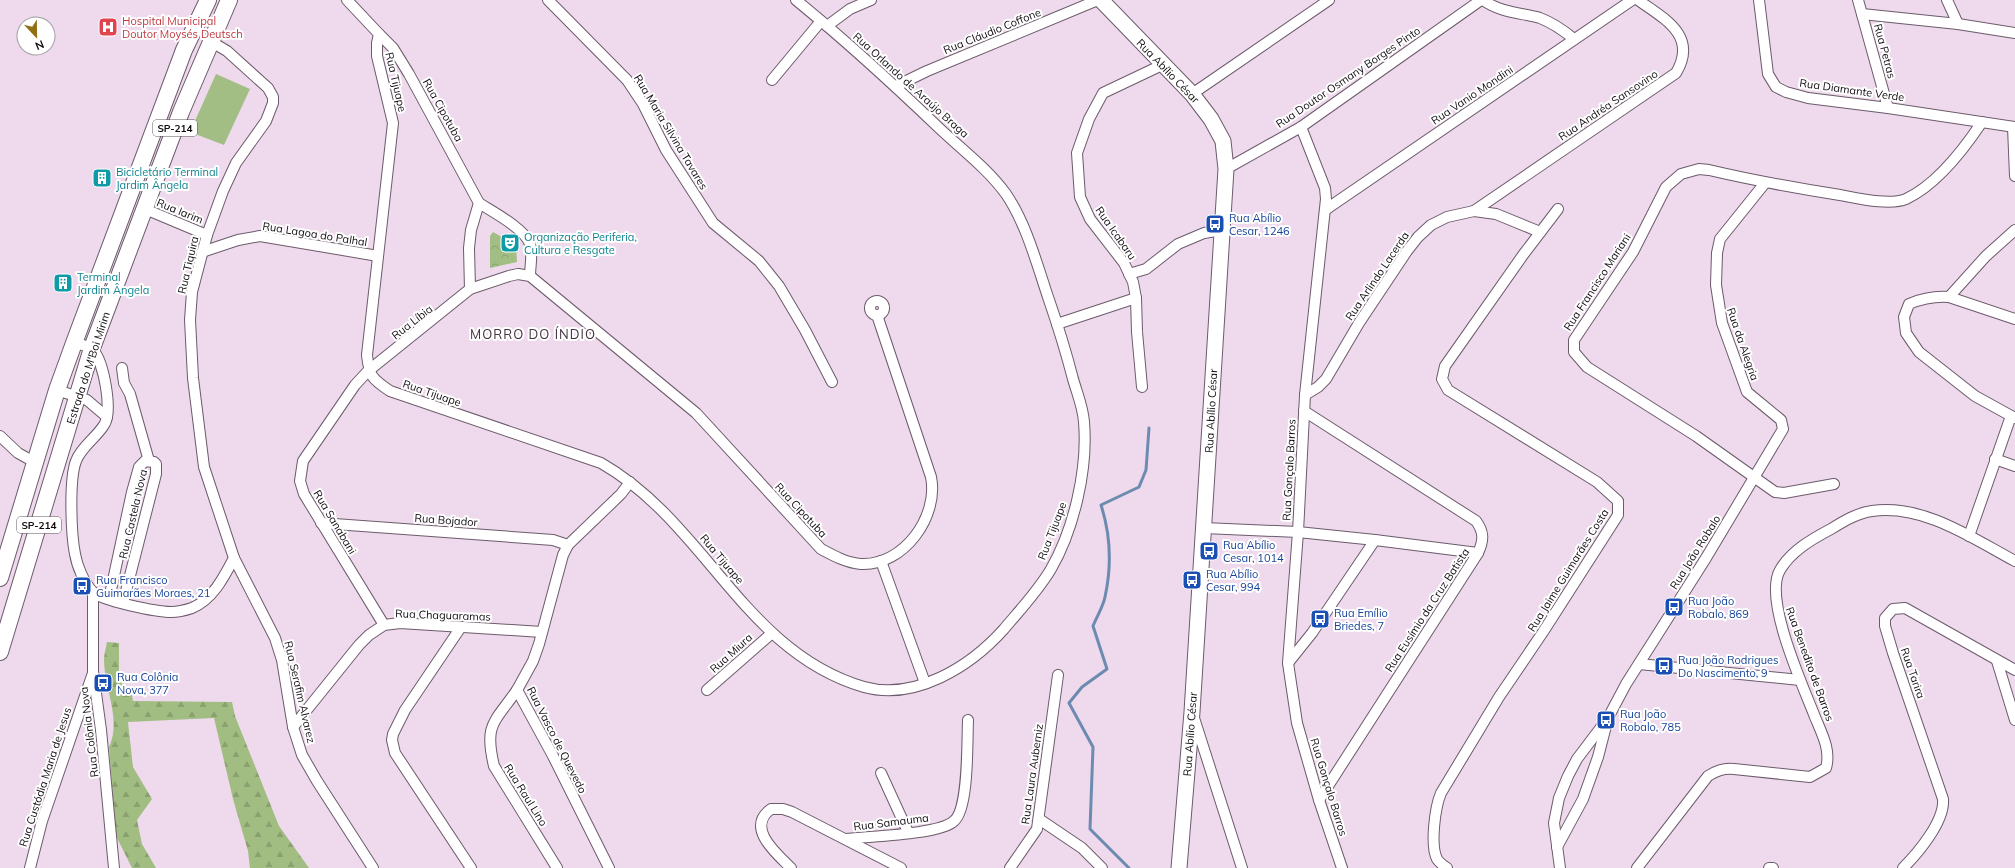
<svg xmlns="http://www.w3.org/2000/svg" width="2015" height="868" viewBox="0 0 2015 868" font-family="Mulish,sans-serif">
<defs>
<pattern id="forest-firs" width="22" height="20" patternUnits="userSpaceOnUse"><rect width="22" height="20" fill="#a1bd82"/><path d="M5 1l3.5 6h-7zM16 11l3.5 6h-7z" fill="#8aa16f"/></pattern>
<pattern id="park-crowns" width="20" height="18" patternUnits="userSpaceOnUse"><rect width="20" height="18" fill="#a3be84"/><path d="M2 6a3 3 0 1 1 6 0M12 15a3 3 0 1 1 6 0" fill="none" stroke="#8ba271"/></pattern>
</defs>
<rect width="100%" height="100%" fill="#eedaec"/>
<path fill="#a3be84" d="M216,74L250,89L224,145L190,132Z"/>
<path fill="url(#forest-firs)" d="M107,642L119,643V681L131,691L133,701L232,702L235,716L279,826L309,868H250L248,851L233,799L214,718L128,722L133,767L152,799L137,820L142,844L156,868H132L116,836L109,747C122,720 104,688 104,660C104,654 106,648 107,642Z"/>
<path fill="url(#park-crowns)" d="M493,232L516,245L517,262L490,268V236Z"/>
<g fill="none" stroke-linecap="round" stroke-linejoin="round">
<path stroke="#6d8bb0" stroke-width="3" d="M1129,868L1090,829L1093,747L1069,703L1082,687L1107,669L1093,626C1097,616 1103,607 1105,597C1112,565 1111,536 1101,505L1139,487L1146,470L1149,428"/>
<g stroke="#6c5b6b" stroke-width="12">
<g id="street">
<path d="M347,0L379,34L377,43V56L393,123L367,355C369,376 372,379 390,391L601,463C706,523 744,652 864,687C915,701 970,667 1004,629C1020,610 1038,591 1051,569C1074,529 1088,469 1084,422C1083,407 1077,393 1073,379C1066,352 1058,326 1049,300C1037,265 1027,225 1006,194C987,168 961,149 938,127C892,83 845,40 796,0"/>
<path d="M548,0L627,80L643,104L666,150L713,223L759,261L779,286L805,330L832,382"/>
<path d="M1483,0C1499,12 1521,13 1540,18C1553,23 1563,30 1574,39"/>
<path d="M1759,0L1768,74L1776,87L1786,92L1808,98L1888,108L2015,127"/>
<path d="M1858,0L1888,108"/>
<path d="M1947,0L1958,24"/>
<path d="M1862,14L1958,24L2015,33"/>
<path d="M827,26L850,9L871,0"/>
<path d="M379,34L393,48L409,74L479,203L471,230L469,248L470,289"/>
<path d="M210,41L227,51L268,88L273,97V103L266,121L236,163L223,191L207,235L192,292L190,320L193,378L204,467L234,558L275,638L282,660L293,727L302,755L317,781L373,868"/>
<path d="M772,80L821,21"/>
<path d="M896,86L927,71L1098,0"/>
<path d="M1192,94L1329,0"/>
<path d="M1301,127L1325,188L1326,199L1305,395L1298,532L1288,663L1297,723L1319,800L1342,868"/>
<path d="M2013,127L2015,176"/>
<path d="M1226,169L1301,127L1481,0"/>
<path d="M479,203C493,212 525,229 530,244C533,254 530,266 530,276"/>
<path d="M145,209L207,235"/>
<path d="M1325,210L1632,0"/>
<path d="M1474,211L1676,73C1698,36 1665,19 1638,0"/>
<path d="M2015,230L1986,256L1949,297C1934,296 1923,298 1909,304L1904,317L1906,333L1919,352L1975,396L2015,418"/>
<path d="M202,252L238,240L260,236L378,256"/>
<path d="M1129,274L1146,269L1178,244L1204,233L1222,230"/>
<path d="M1949,297L2015,319"/>
<path d="M1136,298L1137,332L1142,387"/>
<circle cx="877" cy="308" r="7"/>
<path d="M1057,324L1136,298L1133,282L1124,263L1090,219L1080,197L1077,153L1089,119L1103,93L1162,65"/>
<path d="M74,343C80,344 89,346 93,350C104,362 113,412 104,425C96,438 81,447 76,461C69,479 71,534 75,554C77,566 84,583 93,592C102,601 157,612 171,612C177,612 186,610 192,608C213,599 224,577 234,558"/>
<path d="M122,368L124,383L130,394L149,461"/>
<path d="M57,390L87,400L107,417"/>
<path d="M1305,395L1318,387L1326,379L1359,323L1407,251L1418,237L1431,225L1447,217L1474,211L1496,214L1540,232"/>
<path d="M1304,411L1476,521C1484,532 1484,540 1478,553L1319,800"/>
<path d="M0,436L18,453L36,463"/>
<path d="M1995,459L2015,466"/>
<path d="M1834,484L1784,493L1775,492L1696,436L1587,367L1574,352V340L1633,252L1666,187L1681,174L1699,169L1709,170C1752,180 1795,188 1840,195C1857,198 1889,206 1906,199C1936,185 1964,149 1982,122"/>
<path d="M321,523L553,540L568,545"/>
<path d="M1204,528L1298,532L1375,540L1478,553"/>
<path d="M1969,536L2011,416"/>
<path d="M881,561L925,683"/>
<path d="M93,593V671L101,730L114,868"/>
<path d="M109,599L132,492L139,467L145,461L154,462L156,464V474L123,603"/>
<path d="M384,625L304,494L300,481L303,461L355,385L368,371L470,289L509,276L518,274L530,276L696,413L821,549C834,556 847,563 861,564C904,566 939,516 931,477L877,315"/>
<path d="M461,627L405,710L393,734L392,740L395,753L471,868"/>
<path d="M1997,661L2015,720"/>
<path d="M1288,663L1312,633L1375,540"/>
<path d="M1639,664L1800,680"/>
<path d="M517,690C494,723 484,724 494,766L557,868"/>
<path d="M707,690L771,634"/>
<path d="M1194,718L1242,868"/>
<path d="M293,727L359,645L369,635L384,625L400,623L542,632"/>
<path d="M881,773L908,832"/>
<path d="M1039,819L1082,848L1102,868"/>
<path d="M846,839C869,836 939,835 954,821C969,809 967,741 968,720"/>
<path d="M1557,847L1583,799L1598,757L1607,722"/>
<path d="M30,868L42,821L93,673"/>
<path d="M609,868L553,756L517,690L533,661L539,644L563,555L568,545L621,494L630,482"/>
<path d="M791,868C777,854 745,828 771,809H783L792,812L901,868"/>
<path d="M1010,868L1037,829L1058,675"/>
<path d="M1447,868C1444,866 1439,862 1437,859C1430,845 1435,807 1441,793L1499,697L1543,632L1618,515V501L1597,482L1448,390L1442,379L1445,366L1523,255L1558,209"/>
<path d="M1560,868L1554,823L1559,798L1568,776L1577,759L1608,718L1626,684L1706,558L1783,429L1781,420L1747,392L1722,323L1716,285L1717,253L1720,239L1765,183"/>
<path d="M1637,868L1708,776C1716,771 1723,768 1734,769L1810,777L1826,768C1831,750 1822,734 1815,717C1803,686 1763,599 1780,570C1791,551 1812,539 1831,529C1844,521 1857,513 1872,511C1924,504 1972,538 2015,561"/>
<path d="M1769,868H1773"/>
<path d="M1903,868C1918,853 1945,821 1943,799L1893,653L1885,626V618L1893,609L1905,608L2015,670"/>
</g>
</g>
<g stroke="#6c5b6b" stroke-width="17">
<path id="secondary" d="M1101,0L1192,94L1211,119L1223,141L1226,169L1192,712L1179,868"/>
</g>
<g stroke="#6c5b6b" stroke-width="18">
<g id="primary">
<path d="M0,578L57,390L74,343L184,50L208,0"/>
<path d="M0,652L92,348L181,112L229,0"/>
</g>
</g>
<use href="#street" stroke="#fff" stroke-width="10"/>
<use href="#secondary" stroke="#fff" stroke-width="15"/>
<use href="#primary" stroke="#fff" stroke-width="16"/>
</g>
<defs>
<g id="hospital-square" transform="scale(1)"><rect x="-9" y="-9" width="18" height="18" rx="4" fill="#e0444e" stroke="#fff"/><path d="M-5-5h3v3.5h4V-5h3V5h-3V1.5h-4V5h-3Z" fill="#fff"/></g>
<g id="building-square" transform="scale(1)"><rect x="-9" y="-9" width="18" height="18" rx="4" fill="#0f9aa8" stroke="#fff"/><path d="M-4-6H4V6H1V3H-1V6H-4ZM-2.5-4.3h1.7v1.8h-1.7ZM.8-4.3h1.7v1.8H.8ZM-2.5-1h1.7V.8h-1.7ZM.8-1h1.7V.8H.8Z" fill="#fff"/></g>
<g id="bus-square" transform="scale(1)"><rect x="-9" y="-9" width="18" height="18" rx="4" fill="#1a4fb4" stroke="#fff"/><path d="M-5-6H5V4H4V6H2V4H-2V6H-4V4H-5ZM-3.5-4V0h7V-4ZM-3.5 1.2v1.5H-2V1.2ZM2 1.2v1.5H3.5V1.2Z" fill="#fff"/></g>
<g id="theatre-square" transform="scale(1)"><rect x="-9" y="-9" width="18" height="18" rx="4" fill="#0f9aa8" stroke="#fff"/><path d="M-5-5.5Q0-4 5-5.5V0Q5 5 0 6Q-5 5-5 0ZM-3.3-2.5H-1v1.5H-3.3ZM1-2.5H3.3v1.5H1ZM-2.8 1Q0 5.5 2.8 1Z" fill="#fff"/></g>
</defs>
<g fill-rule="evenodd">
<use href="#hospital-square" x="108" y="27"/>
<use href="#building-square" x="102" y="178"/>
<use href="#bus-square" x="1215" y="224"/>
<use href="#theatre-square" x="510" y="243"/>
<use href="#building-square" x="63" y="283"/>
<use href="#bus-square" x="1209" y="551"/>
<use href="#bus-square" x="1192" y="580"/>
<use href="#bus-square" x="82" y="586"/>
<use href="#bus-square" x="1674" y="607"/>
<use href="#bus-square" x="1320" y="619"/>
<use href="#bus-square" x="1664" y="666"/>
<use href="#bus-square" x="103" y="683"/>
<use href="#bus-square" x="1606" y="720"/>
</g>
<g text-anchor="middle" dominant-baseline="central" stroke-width="4" stroke-linejoin="round" paint-order="stroke">
<g fill="#fff" stroke="#595559" stroke-width="1">
<rect x="153" y="120" width="44" height="16" rx="3"/>
<rect x="17" y="517" width="44" height="16" rx="3"/>
</g>
<g font-size="10" font-weight="bold" fill="#120c12">
<text x="175" y="128">SP-214</text>
<text x="39" y="525">SP-214</text>
</g>
<g font-size="11" fill="#be3a42" stroke="#fff" text-anchor="start">
<text x="122" y="21">Hospital Municipal<tspan x="122" dy="13">Doutor Moysés Deutsch</tspan></text>
</g>
<g font-size="11" fill="#120c12" stroke="#fff">
<text transform="translate(992 31) rotate(-22)">Rua Cláudio Coffone</text>
<text transform="translate(1885 51) rotate(75)">Rua Petras</text>
<text transform="translate(1168 71) rotate(46)">Rua Abílio César</text>
<text transform="translate(1348 77) rotate(-34)">Rua Doutor Osmany Borges Pinto</text>
<text transform="translate(396 82) rotate(77)">Rua Tijuape</text>
<text transform="translate(911 85) rotate(42)">Rua Orlando de Araújo Braga</text>
<text transform="translate(1852 90) rotate(8)">Rua Diamante Verde</text>
<text transform="translate(1472 95) rotate(-34)">Rua Vanio Mondini</text>
<text transform="translate(1608 105) rotate(-34)">Rua Andréa Sansovino</text>
<text transform="translate(443 110) rotate(61)">Rua Cipotuba</text>
<text transform="translate(671 132) rotate(59)">Rua Maria Silvina Tavares</text>
<text transform="translate(180 211) rotate(22)">Rua Iarim</text>
<text transform="translate(1116 233) rotate(55)">Rua Icabaru</text>
<text transform="translate(315 234) rotate(9)">Rua Lagoa do Palhal</text>
<text transform="translate(188 265) rotate(-77)">Rua Tiquira</text>
<text transform="translate(1377 276) rotate(-56)">Rua Arlindo Lacerda</text>
<text transform="translate(1597 282) rotate(-57)">Rua Francisco Mariani</text>
<text transform="translate(412 322) rotate(-38)">Rua Líbia</text>
<text transform="translate(1743 344) rotate(71)">Rua da Alegria</text>
<text transform="translate(88 368) rotate(-72)">Estrada do M'Boi Mirim</text>
<text transform="translate(432 393) rotate(19)">Rua Tijuape</text>
<text transform="translate(1211 411) rotate(-87)">Rua Abílio César</text>
<text transform="translate(1289 470) rotate(-87)">Rua Gonçalo Barros</text>
<text transform="translate(801 510) rotate(47)">Rua Cipotuba</text>
<text transform="translate(133 514) rotate(-77)">Rua Castela Nova</text>
<text transform="translate(446 520) rotate(4)">Rua Bojador</text>
<text transform="translate(335 522) rotate(59)">Rua Sanabani</text>
<text transform="translate(1052 531) rotate(-69)">Rua Tijuape</text>
<text transform="translate(1695 552) rotate(-58)">Rua João Robalo</text>
<text transform="translate(722 559) rotate(50)">Rua Tijuape</text>
<text transform="translate(1568 570) rotate(-58)">Rua Jaime Guimarães Costa</text>
<text transform="translate(1427 610) rotate(-57)">Rua Eusímio da Cruz Batista</text>
<text transform="translate(443 615) rotate(2)">Rua Chaguaramas</text>
<text transform="translate(731 653) rotate(-42)">Rua Miura</text>
<text transform="translate(1810 664) rotate(70)">Rua Benedito de Barros</text>
<text transform="translate(1913 673) rotate(71)">Rua Tarira</text>
<text transform="translate(300 692) rotate(77)">Rua Serafim Alvarez</text>
<text transform="translate(89 732) rotate(-97)">Rua Colônia Nova</text>
<text transform="translate(1190 734) rotate(-86)">Rua Abílio César</text>
<text transform="translate(557 740) rotate(63)">Rua Vasco de Quevedo</text>
<text transform="translate(1032 774) rotate(-82)">Rua Laura Auberniz</text>
<text transform="translate(45 777) rotate(-72)">Rua Custódia Maria de Jesus</text>
<text transform="translate(1329 787) rotate(73)">Rua Gonçalo Barros</text>
<text transform="translate(526 795) rotate(58)">Rua Raul Lino</text>
<text transform="translate(891 822) rotate(-7)">Rua Samauma</text>
</g>
<g font-size="11" fill="#0d838f" stroke="#fff" text-anchor="start">
<text x="116" y="172">Bicicletário Terminal<tspan x="116" dy="13">Jardim Ângela</tspan></text>
<text x="524" y="237">Organização Periferia,<tspan x="524" dy="13">Cultura e Resgate</tspan></text>
<text x="77" y="277">Terminal<tspan x="77" dy="13">Jardim Ângela</tspan></text>
</g>
<g font-size="11" fill="#164399" stroke="#fff" text-anchor="start">
<text x="1229" y="218">Rua Abílio<tspan x="1229" dy="13">Cesar, 1246</tspan></text>
<text x="1223" y="545">Rua Abílio<tspan x="1223" dy="13">Cesar, 1014</tspan></text>
<text x="1206" y="574">Rua Abílio<tspan x="1206" dy="13">Cesar, 994</tspan></text>
<text x="96" y="580">Rua Francisco<tspan x="96" dy="13">Guimarães Moraes, 21</tspan></text>
<text x="1688" y="601">Rua João<tspan x="1688" dy="13">Robalo, 869</tspan></text>
<text x="1334" y="613">Rua Emílio<tspan x="1334" dy="13">Briedes, 7</tspan></text>
<text x="1678" y="660">Rua João Rodrigues<tspan x="1678" dy="13">Do Nascimento, 9</tspan></text>
<text x="117" y="677">Rua Colônia<tspan x="117" dy="13">Nova, 377</tspan></text>
<text x="1620" y="714">Rua João<tspan x="1620" dy="13">Robalo, 785</tspan></text>
</g>
<g font-size="13" letter-spacing="1" fill="#433442" stroke="#fff">
<text x="533" y="334">MORRO DO ÍNDIO</text>
</g>
</g>
<g transform="translate(36 36) rotate(158)"><circle r="19" fill="#ffffff" stroke="#a09ea0"/>
<path d="M0-3L7 15L0 10L-7 15Z" fill="#916f15"/>
<text y="-6" font-size="11" font-weight="bold" text-anchor="middle" fill="#120c12">N</text>
</g>
</svg>
